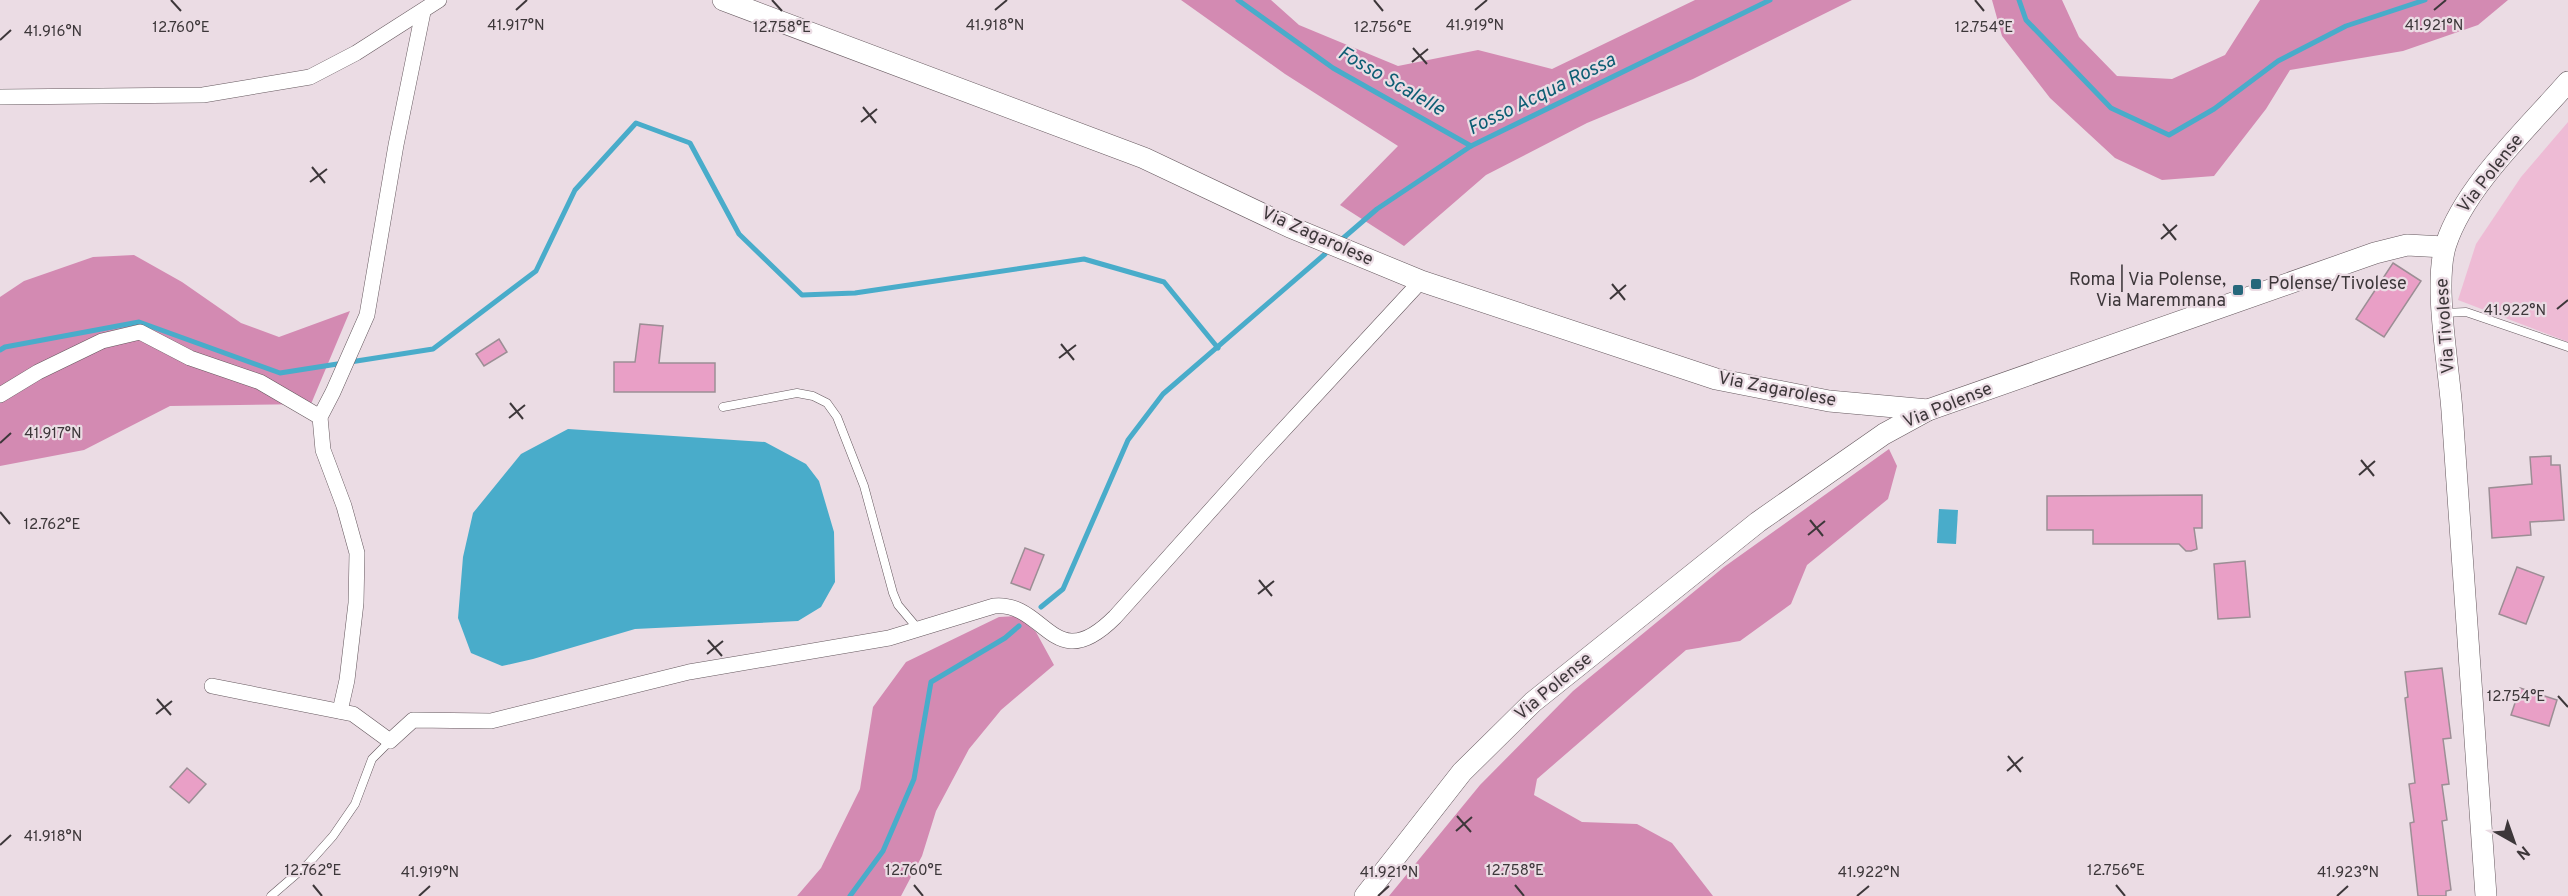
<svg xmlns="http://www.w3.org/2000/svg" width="2568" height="896" viewBox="0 0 2568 896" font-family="Overpass,sans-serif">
<rect width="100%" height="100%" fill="#ebdce4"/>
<path fill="#eebbd5" d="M2568,122V342L2458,300L2476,244L2521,177Z"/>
<g fill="#d38ab2">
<path d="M1181,0H1271L1299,25L1398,66L1478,50L1552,69L1695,0H1852L1693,79L1587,123L1486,175L1404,246L1340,205L1398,146L1285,74Z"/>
<path d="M1992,0H2062L2079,37L2117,76L2172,79L2225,55L2260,0H2508L2478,25L2403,51L2290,70L2266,109L2214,176L2162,180L2115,158L2050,98L2002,36Z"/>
<path d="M134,255L182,282L241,323L279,337L350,311L311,404L170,406L84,450L0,466V297L24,281L93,257Z"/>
<path d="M1889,449L1897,466L1888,499L1807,565L1791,604L1740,641L1686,650L1537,779L1534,795L1582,822L1637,824L1672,843L1713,896H1389L1480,785L1573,691L1724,567Z"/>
<path d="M1017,616L1036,632L1054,665L1001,710L969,749L936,811L922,856L901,896H797L821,868L860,789L873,707L906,662L999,617Z"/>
</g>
<g fill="#49acca">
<path d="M568,429L765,442L806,464L819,481L834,532L835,582L821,607L798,621L635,629L533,659L502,666L471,653L458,618L463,557L473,513L521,454Z"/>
<path d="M1939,509L1958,510L1956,544L1937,543Z"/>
</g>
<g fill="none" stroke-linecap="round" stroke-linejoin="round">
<g stroke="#49acca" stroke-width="5">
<path d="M1238,0L1333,68L1471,146"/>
<path d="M2019,0L2026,20L2111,108L2169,135L2214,109L2278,61L2346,26L2425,0"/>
<path d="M1341,240L1377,209L1471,146L1770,0"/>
<path d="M0,350L5,347L139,322L280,373L433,349L536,271L575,190L636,123L690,143L739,234L802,295L855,293L1084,259L1164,282L1218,348"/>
<path d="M1041,607L1063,589L1128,440L1163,394L1325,254"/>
<path d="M850,896L883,851L914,779L931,682L1005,638L1019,626"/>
</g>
</g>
<g fill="#e99fc6" stroke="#9c8e95" stroke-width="1.5">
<path d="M2393,263L2421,281L2384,337L2356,319Z"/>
<path d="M640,324L663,326L659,363H715V392H614V362H635Z"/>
<path d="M499,339L507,352L484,366L476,354Z"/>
<path d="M2551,456V465H2560L2564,520L2530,522L2531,535L2492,538L2489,488L2532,484L2530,457Z"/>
<path d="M2202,495V528H2194L2197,549L2191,551H2186L2179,544H2093V530H2047V496Z"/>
<path d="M1025,548L1044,555L1030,590L1011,583Z"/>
<path d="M2245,561L2250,617L2218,619L2214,564Z"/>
<path d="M2517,567L2544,577L2526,624L2499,614Z"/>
<path d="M2442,668L2451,738L2443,739L2449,784L2442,785L2447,820L2442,821L2451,890L2446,891V896H2418L2410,823L2414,822L2409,784L2415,783L2405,698L2408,697L2405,672Z"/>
<path d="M2520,688L2557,700L2549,726L2511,715Z"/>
<path d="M187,768L206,784L189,803L170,787Z"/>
</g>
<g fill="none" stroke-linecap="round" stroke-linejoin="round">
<g stroke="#65585e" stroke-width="9">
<g id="lane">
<path d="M2445,313L2466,312L2568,347"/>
<path d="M723,407L797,393L813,396L827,403L837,417L864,486L893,593L898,605L919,630"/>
<path d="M271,896L308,864L333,836L355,804L372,759L390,741"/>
</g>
</g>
<g stroke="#65585e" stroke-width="16">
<g id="street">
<path d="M0,97L203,95L310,77L356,53L439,0"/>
<path d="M0,395L38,372L102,341L140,332L190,358L260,382L320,417"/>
<path d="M212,686L353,714L390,741L413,720L491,721L689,672L889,638L994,606C1046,601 1053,679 1115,617L1262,453L1421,281"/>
<path d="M340,711L347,680L356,603L357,553L344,506L323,450L320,417L333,392L367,315L396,145L423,12"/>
</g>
</g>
<g stroke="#65585e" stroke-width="22">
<g id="secondary">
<path d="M723,0L1144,158L1290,227L1421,281L1716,379L1829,401L1928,410"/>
<path d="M1365,896L1462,772L1533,702L1758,522L1884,434L1928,410L2375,253L2407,245L2444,247"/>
<path d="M2486,896C2475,734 2463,573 2452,411C2449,367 2433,283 2446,244C2465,186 2528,128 2568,82"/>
</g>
</g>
<use href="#lane" stroke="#fff" stroke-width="8"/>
<use href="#street" stroke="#fff" stroke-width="15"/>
<use href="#secondary" stroke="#fff" stroke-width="21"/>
</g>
<path fill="none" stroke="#3d373a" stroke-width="2" d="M171,0L181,11M772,0L782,11M1374,0L1383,11M1975,0L1984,11M516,10L527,0M995,10L1007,0M1475,10L1487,0M2434,10L2446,0M0,40L11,30M1413,48L1427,64M1412,62L1428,49M863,107L876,123M861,122L877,109M312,167L325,183M310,182L327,169M2163,224L2176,240M2161,239L2177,225M1612,284L1625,300M1610,299L1626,285M2557,309L2568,300M1061,344L1074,360M1059,358L1076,345M510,403L523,419M509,418L525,405M0,443L11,433M2361,460L2374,476M2359,475L2375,461M0,512L10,524M1810,520L1823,536M1808,535L1825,521M1259,580L1272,596M1258,594L1274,581M708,640L722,656M707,654L723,641M2558,696L2568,707M157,699L171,715M156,714L172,701M2008,756L2021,772M2007,771L2023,757M1457,816L1471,832M1456,831L1472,817M0,845L11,835M313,885L322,896M914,885L923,896M1515,885L1524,896M2116,885L2125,896M419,896L430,886M1378,896L1389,886M1857,896L1869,886M2337,896L2348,886"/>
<g fill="#26677b" stroke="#ebdce4" stroke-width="2">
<rect x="2250" y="278" width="12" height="12" rx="3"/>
<rect x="2232" y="284" width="12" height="12" rx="3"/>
</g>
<g text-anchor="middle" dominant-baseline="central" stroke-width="4.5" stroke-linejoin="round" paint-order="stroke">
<g font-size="18" fill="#3d373a" stroke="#ebdce4">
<text transform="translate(2491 174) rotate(-52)">Via Polense</text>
<text transform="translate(1317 237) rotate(24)">Via Zagarolese</text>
<text transform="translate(2446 326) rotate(-94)">Via Tivolese</text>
<text transform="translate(1777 390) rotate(11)">Via Zagarolese</text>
<text transform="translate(1948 406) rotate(-22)">Via Polense</text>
<text transform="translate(1554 687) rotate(-40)">Via Polense</text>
</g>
<g font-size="18" fill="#3d373a" stroke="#ebdce4" text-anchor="end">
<text x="2226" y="280">Roma | Via Polense,<tspan x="2226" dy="21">Via Maremmana</tspan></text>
<text x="2268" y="284" text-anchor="start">Polense/Tivolese</text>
</g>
<g font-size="20" font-style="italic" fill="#0d5e74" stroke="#ebdce4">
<text transform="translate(1391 82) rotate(30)">Fosso Scalelle</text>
<text transform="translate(1542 95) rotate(-26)">Fosso Acqua Rossa</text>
</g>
</g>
<g font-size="15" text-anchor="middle" fill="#3d373a" stroke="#ebdce4" stroke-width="4.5" stroke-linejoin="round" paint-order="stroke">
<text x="516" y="30">41.917°N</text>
<text x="995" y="30">41.918°N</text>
<text x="1475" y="30">41.919°N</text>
<text x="2434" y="30">41.921°N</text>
<text x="1383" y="32">12.756°E</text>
<text x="1984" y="32">12.754°E</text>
<text x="181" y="32">12.760°E</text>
<text x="782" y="32">12.758°E</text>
<text x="53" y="36">41.916°N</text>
<text x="2515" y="315">41.922°N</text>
<text x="53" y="438">41.917°N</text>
<text x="52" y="529">12.762°E</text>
<text x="2516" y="701">12.754°E</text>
<text x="53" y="841">41.918°N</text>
<text x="313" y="875">12.762°E</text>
<text x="914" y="875">12.760°E</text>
<text x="1515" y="875">12.758°E</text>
<text x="2116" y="875">12.756°E</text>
<text x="430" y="877">41.919°N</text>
<text x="1389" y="877">41.921°N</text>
<text x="1869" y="877">41.922°N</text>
<text x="2348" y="877">41.923°N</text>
</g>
<g transform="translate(2514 842) rotate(140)" stroke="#ebdce4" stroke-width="4.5" paint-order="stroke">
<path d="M0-4.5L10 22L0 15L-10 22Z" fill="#3d373a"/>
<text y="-9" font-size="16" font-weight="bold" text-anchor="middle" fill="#3d373a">N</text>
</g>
</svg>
